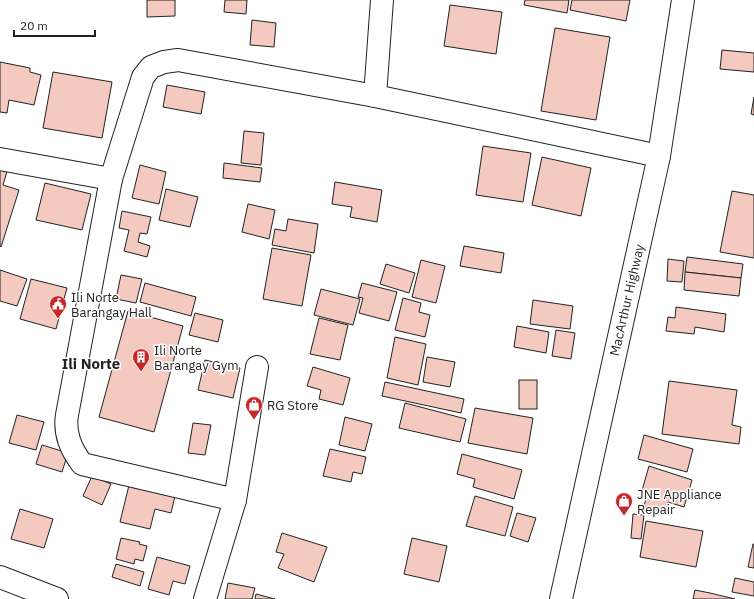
<svg xmlns="http://www.w3.org/2000/svg" width="754" height="599" viewBox="0 0 754 599" font-family="'IBM Plex Sans',sans-serif">
<rect width="100%" height="100%" fill="#fff"/>
<g fill="#f3c9c0" stroke="#222">
<path d="M147,0H175V16L147,17Z"/>
<path d="M225,0H247L246,14L224,12Z"/>
<path d="M525,0H569L567,13L524,5Z"/>
<path d="M572,0H630L626,21L570,10Z"/>
<path d="M450,5L502,12L496,54L444,46Z"/>
<path d="M252,20L276,23L274,47L250,45Z"/>
<path d="M555,28L610,37L596,120L541,111Z"/>
<path d="M722,50L754,53V72L720,69Z"/>
<path d="M0,62L30,68V72L41,75L34,105L9,100L7,113L0,112Z"/>
<path d="M53,72L112,82L102,138L43,128Z"/>
<path d="M167,85L205,92L201,114L163,107Z"/>
<path d="M754,97V115L751,114Z"/>
<path d="M244,131L264,133L261,165L241,163Z"/>
<path d="M483,146L531,153L523,202L476,195Z"/>
<path d="M542,157L591,168L581,216L532,205Z"/>
<path d="M224,163L262,168L260,182L223,178Z"/>
<path d="M0,165L8,168L3,185L19,190L1,247L0,246Z"/>
<path d="M140,165L166,172L159,204L132,198Z"/>
<path d="M335,182L382,190L377,222L350,217L352,207L332,204Z"/>
<path d="M45,183L91,194L82,230L36,220Z"/>
<path d="M166,189L198,197L190,227L159,220Z"/>
<path d="M732,191L754,195V258L720,252Z"/>
<path d="M248,204L275,210L269,239L242,232Z"/>
<path d="M122,211L151,217L147,234L140,233L138,242L150,246L147,257L124,251L129,230L119,228Z"/>
<path d="M288,219L318,224L314,253L272,245L275,229L286,231Z"/>
<path d="M464,246L504,253L501,273L460,266Z"/>
<path d="M272,248L311,255L302,306L263,299Z"/>
<path d="M687,257L743,264L741,278L685,272Z"/>
<path d="M668,259L684,261L682,282L667,281Z"/>
<path d="M421,260L445,266L436,303L412,297Z"/>
<path d="M386,264L415,273L409,293L380,284Z"/>
<path d="M0,270L27,279L17,306L0,301Z"/>
<path d="M685,272L741,278L739,296L684,290Z"/>
<path d="M121,275L142,279L136,303L116,299Z"/>
<path d="M31,279L67,288L56,329L20,319Z"/>
<path d="M145,283L196,297L191,316L140,302Z"/>
<path d="M362,283L397,292L389,321L359,313L363,298L358,297Z"/>
<path d="M321,289L360,299L353,325L314,315Z"/>
<path d="M403,298L421,303L419,312L430,315L425,337L395,330Z"/>
<path d="M533,300L573,306L570,329L530,324Z"/>
<path d="M676,307L726,314L724,332L695,327L694,334L666,331L668,317L675,318Z"/>
<path d="M128,311L183,326L154,432L99,417Z"/>
<path d="M195,313L223,320L218,342L189,335Z"/>
<path d="M319,318L348,325L340,360L310,354Z"/>
<path d="M517,326L549,332L546,353L514,347Z"/>
<path d="M556,330L575,333L571,359L552,356Z"/>
<path d="M395,337L426,344L418,385L387,378Z"/>
<path d="M427,357L455,362L450,387L423,382Z"/>
<path d="M205,360L240,368L233,398L198,390Z"/>
<path d="M313,367L350,378L343,405L319,399L321,390L307,386Z"/>
<rect x="519" y="380" width="18" height="29"/>
<path d="M669,381L737,390L732,425L741,427L739,444L662,434Z"/>
<path d="M385,382L464,399L461,413L382,396Z"/>
<path d="M405,403L466,419L460,442L399,428Z"/>
<path d="M475,408L533,418L527,454L468,443Z"/>
<path d="M17,415L44,422L36,450L9,443Z"/>
<path d="M345,417L372,424L365,451L339,445Z"/>
<path d="M193,423L211,425L205,455L188,453Z"/>
<path d="M644,435L693,449L687,472L638,459Z"/>
<path d="M42,445L68,453L62,472L36,464Z"/>
<path d="M330,449L366,457L362,474L353,472L351,482L323,476Z"/>
<path d="M462,454L522,470L514,499L473,487L475,479L457,474Z"/>
<path d="M649,466L692,480L684,507L668,502L665,513L644,506L647,495L641,494Z"/>
<path d="M92,476L111,484L102,505L83,496Z"/>
<path d="M131,477L175,496L171,513L155,509L150,529L120,522Z"/>
<path d="M475,496L513,507L505,536L466,526Z"/>
<path d="M20,509L53,519L44,548L11,539Z"/>
<path d="M517,513L536,518L528,542L510,536Z"/>
<path d="M633,514L644,515L641,539L631,538Z"/>
<path d="M646,521L703,531L696,567L640,557Z"/>
<path d="M282,533L327,547L314,582L278,568L284,554L276,552Z"/>
<path d="M121,538L140,542L139,544L147,546L143,561L135,559L134,564L116,559Z"/>
<path d="M412,538L447,546L439,582L404,574Z"/>
<path d="M753,544H754V568L748,567Z"/>
<path d="M157,557L190,566L185,584L173,581L169,595L148,589Z"/>
<path d="M116,564L144,572L140,586L112,577Z"/>
<path d="M735,578L754,582V596L732,592Z"/>
<path d="M228,583L255,588L252,599H225Z"/>
<path d="M695,590L710,593L735,599H693Z"/>
<path d="M256,594L275,599H255Z"/>
</g>
<g fill="none" stroke-linecap="round" stroke-linejoin="round">
<g stroke="#222" stroke-width="24">
<g id="street">
<path d="M375,96L382,0"/>
<path d="M0,159L111,179"/>
<path d="M235,500L82,464C71,449 64,434 67,415L111,179L143,77L151,67L164,62L178,60L375,96L659,156"/>
<path d="M0,577L57,599"/>
<path d="M205,599L235,500L257,367"/>
</g>
</g>
<g stroke="#222" stroke-width="24">
<path id="highway" d="M561,599L659,156L683,0"/>
</g>
<use href="#street" stroke="#fff" stroke-width="22"/>
<use href="#highway" stroke="#fff" stroke-width="22"/>
</g>
<defs>
<g id="civic-pin" transform="scale(0.9)"><path d="M0 17L-7.5 6A9.5 9.5 0 1 1 7.5 6Z" fill="#c62828" stroke="#fff"/><path d="M-.6-6.5H3V-4.5H.6V-3L4-1V1h2V6H-6V1h2V-1L-.6-3ZM-1.2 2.5V6h2.4V2.5Z" fill="#fff"/></g>
<g id="building-pin" transform="scale(0.9)"><path d="M0 17L-7.5 6A9.5 9.5 0 1 1 7.5 6Z" fill="#c62828" stroke="#fff"/><path d="M-4-6H4V6H1V3H-1V6H-4ZM-2.5-4.3h1.7v1.8h-1.7ZM.8-4.3h1.7v1.8H.8ZM-2.5-1h1.7V.8h-1.7ZM.8-1h1.7V.8H.8Z" fill="#fff"/></g>
<g id="shop-pin" transform="scale(0.9)"><path d="M0 17L-7.5 6A9.5 9.5 0 1 1 7.5 6Z" fill="#c62828" stroke="#fff"/><path d="M-5-2.5h2.3a2.7 3.5 0 0 1 5.4 0H5L5.5 6h-11ZM-1.5-2.5h3a1.5 2.3 0 0 0-3 0Z" fill="#fff"/></g>
</defs>
<g fill-rule="evenodd">
<use href="#civic-pin" x="58" y="304"/>
<use href="#building-pin" x="141" y="357"/>
<use href="#shop-pin" x="254" y="405"/>
<use href="#shop-pin" x="624" y="501"/>
</g>
<g text-anchor="middle" dominant-baseline="central" stroke-width="3" stroke-linejoin="round" paint-order="stroke">
<g font-size="13" fill="#222" stroke="#fff" text-anchor="start">
<text x="71" y="297">Ili Norte<tspan x="71" dy="15">Barangay Hall</tspan></text>
<text x="154" y="350">Ili Norte<tspan x="154" dy="15">Barangay Gym</tspan></text>
<text x="267" y="405">RG Store</text>
<text x="637" y="494">JNE Appliance<tspan x="637" dy="15">Repair</tspan></text>
</g>
<g font-size="13" fill="#222" stroke="#fff">
<text transform="translate(627 300) rotate(-77)">MacArthur Highway</text>
</g>
<g font-size="15" font-weight="bold" fill="#222" stroke="#fff">
<text x="91" y="363">Ili Norte</text>
</g>
</g>
<path d="M14 30v6h81v-6" fill="none" stroke="#222222" stroke-width="2"/>
<text x="20" y="30" font-size="12" fill="#222222" stroke="#ffffff" stroke-width="3" paint-order="stroke">20 m</text>
</svg>
